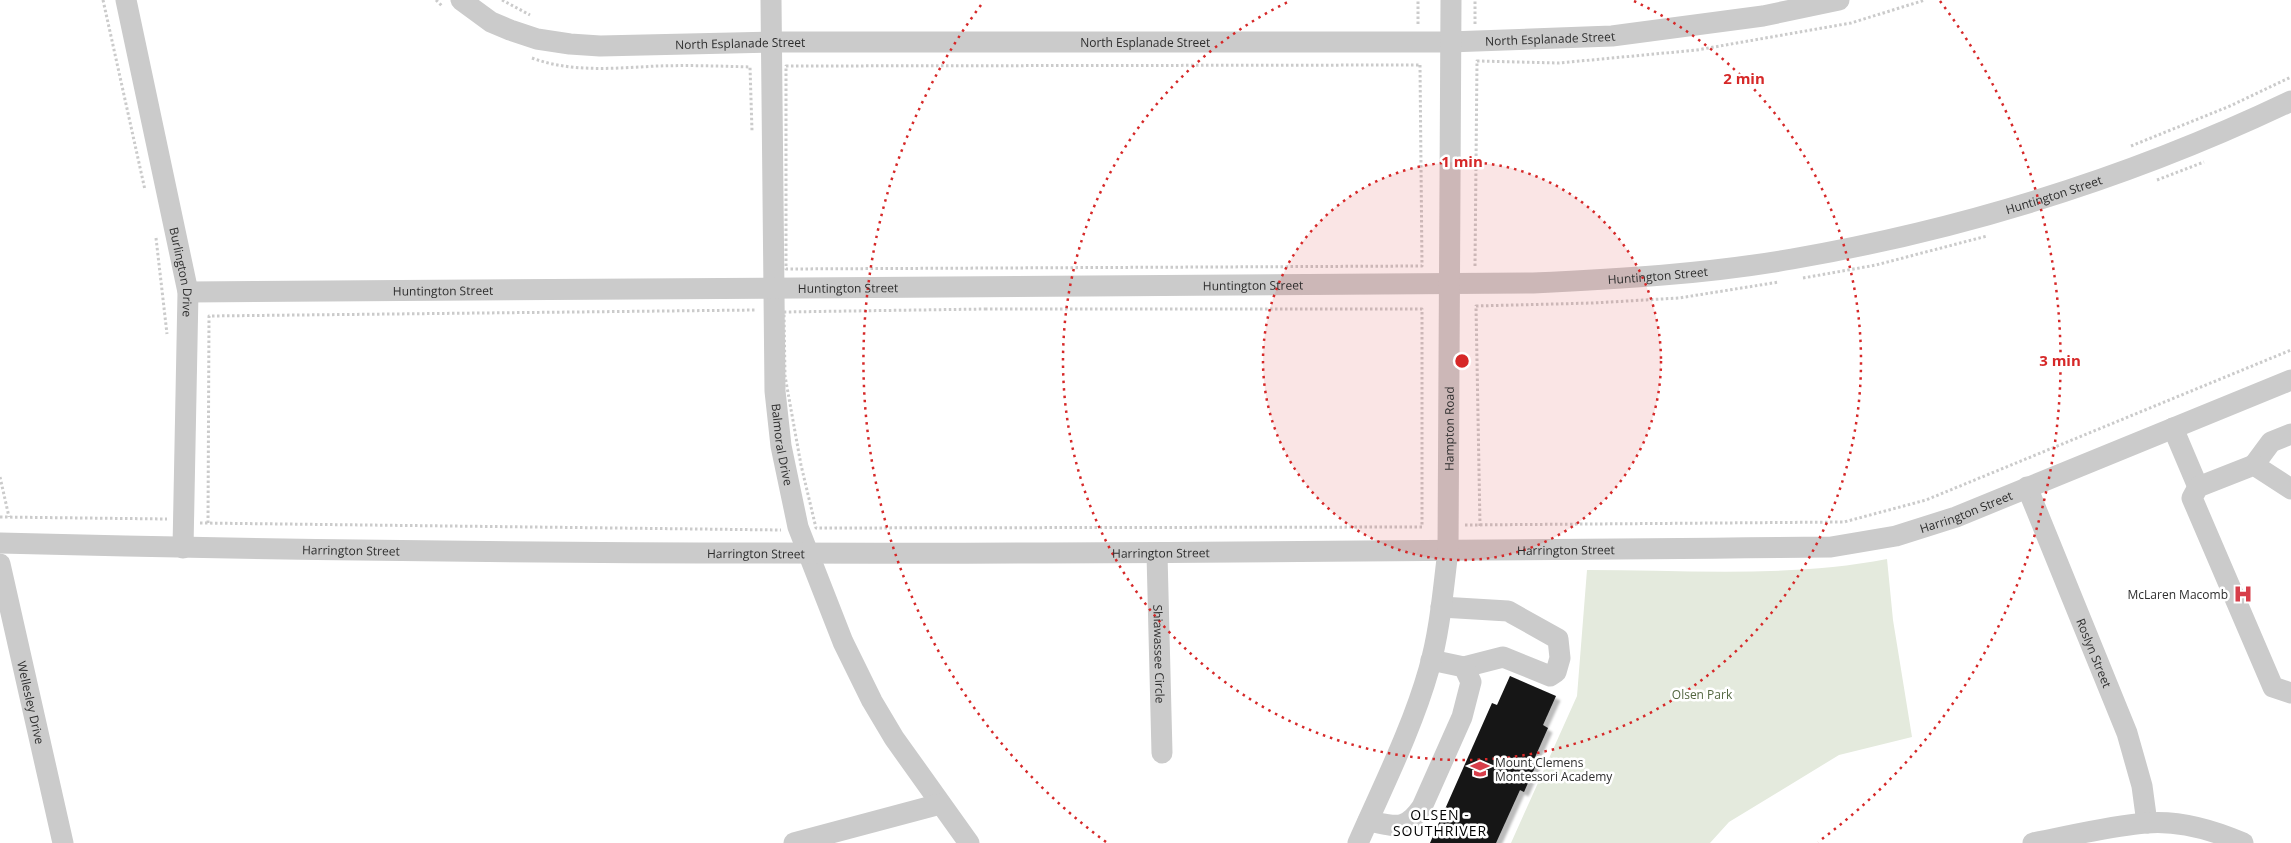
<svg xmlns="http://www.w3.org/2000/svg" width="2291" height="843" viewBox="0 0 2291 843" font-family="'Open Sans',sans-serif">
<defs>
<filter id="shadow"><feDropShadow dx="4.5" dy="4.5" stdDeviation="1" flood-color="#0004"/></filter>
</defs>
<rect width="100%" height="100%" fill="#fff"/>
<path fill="#e4eadd" d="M1887,559L1893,620L1912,737L1839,755L1729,822L1710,843H1511L1577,696L1587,570C1687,570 1789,578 1887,559Z"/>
<path fill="#151515" filter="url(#shadow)" d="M1510,676L1556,696L1543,725L1548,728L1532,764L1536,765L1524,792L1520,790L1496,843H1430L1492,703L1497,705Z"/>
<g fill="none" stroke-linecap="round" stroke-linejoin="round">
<g stroke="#cbcbcb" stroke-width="3" stroke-dasharray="2.5 2.5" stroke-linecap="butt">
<path d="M103,0L145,190"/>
<path d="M436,0L443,7"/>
<path d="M502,0L530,15"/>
<path d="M1418,24V0"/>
<path d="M1475,24V0"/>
<path d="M532,58C572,73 616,68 658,66C688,65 719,66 750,67L752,131"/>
<path d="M1420,65L1422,266L786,269V66Z"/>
<path d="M2131,146L2230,106L2291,77"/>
<path d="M2157,180L2204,162"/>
<path d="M156,238L167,334"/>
<path d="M1475,266L1477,61L1559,63L1697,50L1851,23L1925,0"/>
<path d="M1803,278L1876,265L1987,236"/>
<path d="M985,309H1422V527L816,528L801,465L785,376L784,312Z"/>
<path d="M0,477L9,517"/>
<path d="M0,517L167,519"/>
<path d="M200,523L781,530"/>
<path d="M208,523L209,316L756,310"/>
<path d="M1465,525L1844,522L1926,500L2291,350"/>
<path d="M1480,526L1476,306L1593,303L1679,298L1779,282"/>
</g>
<g stroke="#cbcbcb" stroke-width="21">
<path id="s1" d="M126,0L188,292L183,548"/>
<path id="s2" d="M461,0L491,22L510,30L537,39L570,44L600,46L770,42H1449L1612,36L1763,16L1839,0"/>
<path id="s3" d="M771,0L775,391L781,446L798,527L843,642L872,701L894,738L969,843"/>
<path id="s4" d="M188,292L1533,283C1619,279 1706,274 1792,259C1964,229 2134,176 2291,101"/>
<path d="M2173,428L2198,487"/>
<path d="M2254,465L2271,442L2291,434"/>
<path id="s5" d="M2027,487L2127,733L2142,786L2147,823"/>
<path d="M2291,489L2254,465L2198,487L2192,498L2273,687L2291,693"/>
<path id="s6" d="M0,543C610,559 1221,553 1831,547L1896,536L1956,517L2291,380"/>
<path id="s7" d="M1157,554L1162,753"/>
<path id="s8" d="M0,564L63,843"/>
<path d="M1441,607L1508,611L1558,639L1560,658L1556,672L1550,676L1503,657L1464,667"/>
<path d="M1368,821C1395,826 1405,832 1422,807L1462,717L1471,682L1464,667L1431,660"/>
<path d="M794,843L940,804"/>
<path id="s9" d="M1358,843C1383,786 1412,729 1429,669C1440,631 1443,590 1448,551L1451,0"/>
<path d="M2033,843C2070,836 2109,826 2146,823C2179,820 2213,830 2243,843"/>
</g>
</g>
<circle cx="1462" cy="361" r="199" fill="#d62828" fill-opacity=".12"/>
<g fill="none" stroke="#d62828" stroke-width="2.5" stroke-dasharray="2.5 5">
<circle cx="1462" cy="361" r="199"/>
<path d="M1634 1A399 399 0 1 1 1290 1"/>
<path d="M1106 842A598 598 0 0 1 984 1M1940 1A598 598 0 0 1 1818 842"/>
</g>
<defs>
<g id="hospital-bare" transform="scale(1.5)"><path d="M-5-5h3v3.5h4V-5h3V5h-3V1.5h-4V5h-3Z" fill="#d73e4a" stroke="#fff" stroke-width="2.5" paint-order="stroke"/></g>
<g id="school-bare" transform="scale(1.5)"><path d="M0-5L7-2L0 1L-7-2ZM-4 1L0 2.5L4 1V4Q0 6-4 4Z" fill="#d73e4a" stroke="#fff" stroke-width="2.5" paint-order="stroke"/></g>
</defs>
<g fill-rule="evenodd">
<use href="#hospital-bare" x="2243" y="594"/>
<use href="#school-bare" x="1480" y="769"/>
</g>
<g text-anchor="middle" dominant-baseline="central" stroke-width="5" stroke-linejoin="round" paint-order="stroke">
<g font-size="12" fill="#2e2e2e" stroke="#fff">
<text stroke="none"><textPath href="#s2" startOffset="1100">North Esplanade Street</textPath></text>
<text stroke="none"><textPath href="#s2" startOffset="695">North Esplanade Street</textPath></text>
<text stroke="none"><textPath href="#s2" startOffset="290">North Esplanade Street</textPath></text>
<text stroke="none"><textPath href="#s4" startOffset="1875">Huntington Street</textPath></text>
<text stroke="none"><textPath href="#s1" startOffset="278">Burlington Drive</textPath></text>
<text stroke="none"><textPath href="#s4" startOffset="1470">Huntington Street</textPath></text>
<text stroke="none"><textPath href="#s4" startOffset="1065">Huntington Street</textPath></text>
<text stroke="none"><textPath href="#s4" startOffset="660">Huntington Street</textPath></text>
<text stroke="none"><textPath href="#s4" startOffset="255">Huntington Street</textPath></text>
<text stroke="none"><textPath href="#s9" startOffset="430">Hampton Road</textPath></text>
<text stroke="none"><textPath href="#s3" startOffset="445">Balmoral Drive</textPath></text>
<text stroke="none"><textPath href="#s6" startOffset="1971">Harrington Street</textPath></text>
<text stroke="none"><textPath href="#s6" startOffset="351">Harrington Street</textPath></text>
<text stroke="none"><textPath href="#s6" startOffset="1566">Harrington Street</textPath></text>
<text stroke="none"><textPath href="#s6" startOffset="756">Harrington Street</textPath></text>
<text stroke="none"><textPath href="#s6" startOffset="1161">Harrington Street</textPath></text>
<text stroke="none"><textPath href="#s7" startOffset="100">Shiawassee Circle</textPath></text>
<text stroke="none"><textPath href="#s5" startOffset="179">Roslyn Street</textPath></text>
<text stroke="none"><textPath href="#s8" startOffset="142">Wellesley Drive</textPath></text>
</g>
<g font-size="12" fill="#2e2e2e" stroke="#fff" text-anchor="end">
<text x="2228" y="594">McLaren Macomb</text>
<text x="1495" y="762" text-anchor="start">Mount Clemens<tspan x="1495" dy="14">Montessori Academy</tspan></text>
</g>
<g font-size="12" fill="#52663f" stroke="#fff">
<text x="1702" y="694">Olsen Park</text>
</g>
<g font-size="14" letter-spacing="1" fill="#000" stroke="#fff">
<text x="1440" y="814">OLSEN -<tspan x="1440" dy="16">SOUTHRIVER</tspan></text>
</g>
</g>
<circle cx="1462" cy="361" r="8" fill="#d62828" stroke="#fff" stroke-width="2.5"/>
<g font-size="15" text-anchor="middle" font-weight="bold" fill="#d62828" stroke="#fff" stroke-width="5" stroke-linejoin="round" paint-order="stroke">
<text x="1744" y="84">2 min</text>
<text x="1462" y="167">1 min</text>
<text x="2060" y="366">3 min</text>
</g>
</svg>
